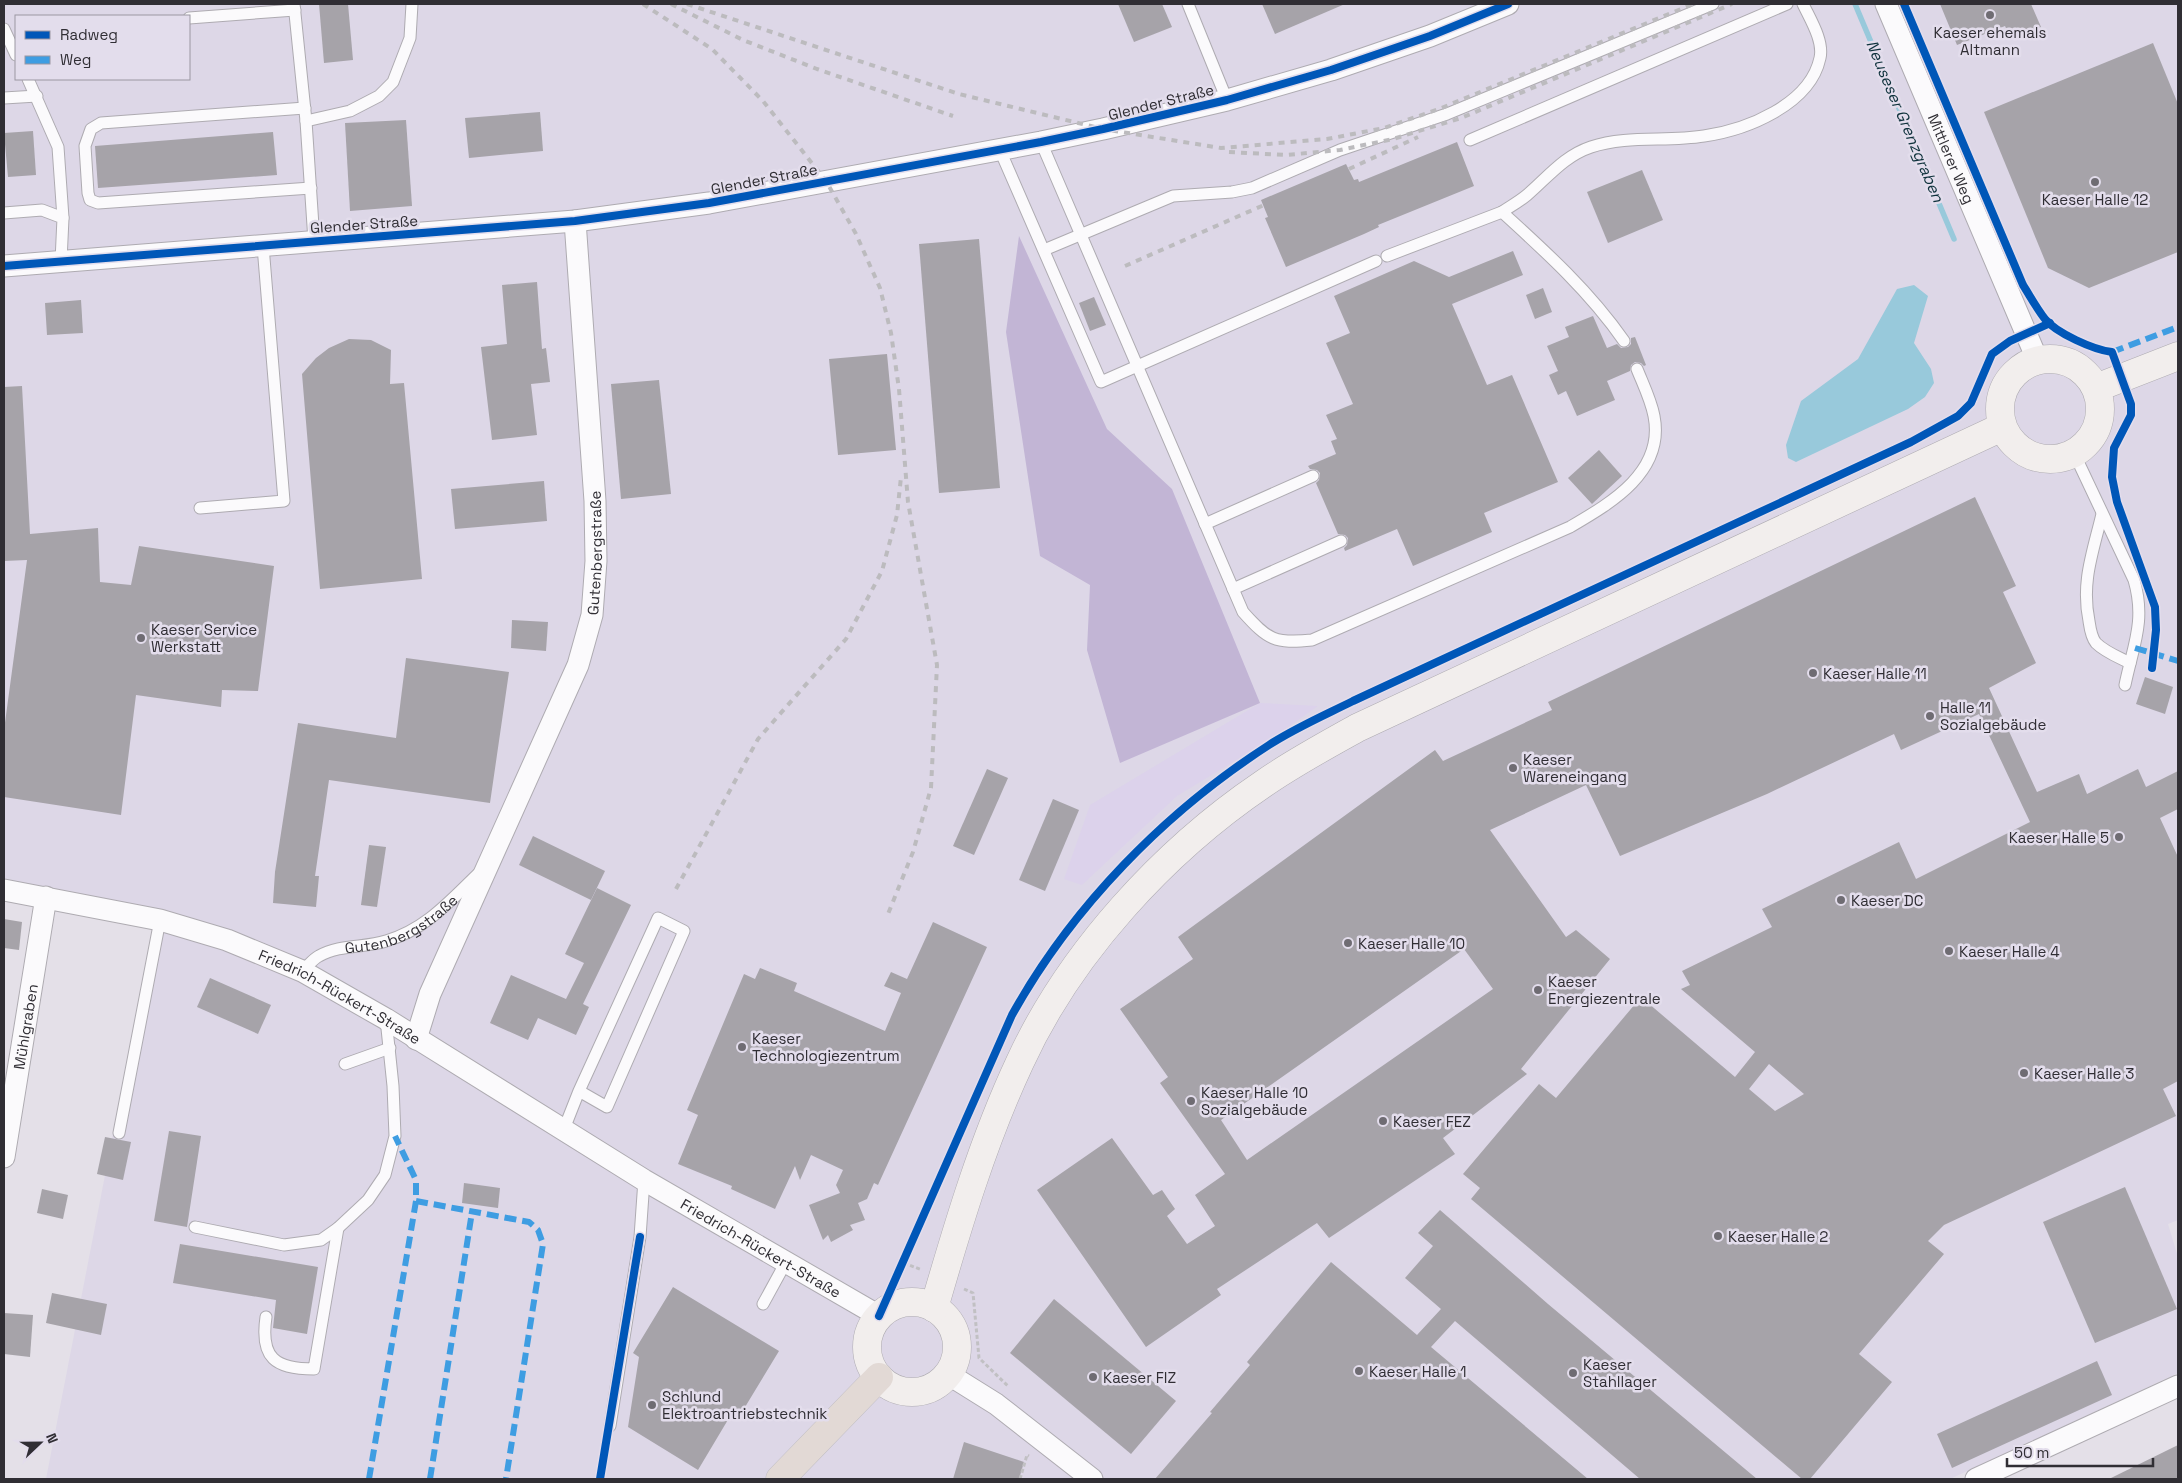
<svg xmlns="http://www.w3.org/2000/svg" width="2182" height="1483" viewBox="0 0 2182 1483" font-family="'Space Grotesk',sans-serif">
<rect width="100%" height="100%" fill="#e4e0e8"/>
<path fill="#ddd7e7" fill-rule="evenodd" d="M4,4H2178V1220L2168,1224L2178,1257V1373L1950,1479H46L155,918L4,888ZM16,16H189V79H16Z"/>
<path fill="#dcd2eb" d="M1260,703L1318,706L1271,739L1177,796L1082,885L1064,879L1090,805Z"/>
<path fill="#c2b5d5" d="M1019,236L1107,429L1172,489L1260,703L1120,763L1087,650L1090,585L1040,556L1006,332Z"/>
<path fill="#98c9db" d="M1914,285L1928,296L1914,343L1931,369L1934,383L1925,397L1908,409L1796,462L1788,458L1786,445L1801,401L1858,359L1897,289Z"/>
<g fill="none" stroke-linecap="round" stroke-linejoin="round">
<path stroke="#98c9db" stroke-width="5.5" d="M1855,4L1954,239"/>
</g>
<g fill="#a6a3a9" fill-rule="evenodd">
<path d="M319,4H348L353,60L324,63Z"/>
<path d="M1118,4H1162L1172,27L1134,42Z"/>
<path d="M1262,4H1345L1275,34Z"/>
<path d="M1940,4H2031L2041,27L2011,39L2005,26L1957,45Z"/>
<path d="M2153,43L2178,104V252L2089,288L2048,268L1984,112Z"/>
<path d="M540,112L543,151L469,158L465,118Z"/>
<path d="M406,120L412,206L350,211L345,123Z"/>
<path d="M33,131L36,175L8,177L4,133Z"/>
<path d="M273,132L277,175L98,188L95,146Z"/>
<path d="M1457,142L1474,186L1378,225L1379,227L1364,234L1286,267L1265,218L1268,217L1261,200L1346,164L1354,180L1358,179L1359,182Z"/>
<path d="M1642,170L1663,220L1608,243L1587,192Z"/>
<path d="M979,239L1000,488L939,493L919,244Z"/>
<path d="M1513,251L1523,275L1452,304L1487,385L1512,375L1558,482L1484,513L1492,532L1413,566L1397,529L1345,551L1344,548L1347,545L1348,538L1345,535L1338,534L1316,483L1319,480L1320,473L1317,470L1310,469L1308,466L1336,454L1331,441L1337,439L1326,415L1353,404L1326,343L1350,333L1334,296L1414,261L1449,277Z"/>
<path d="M537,282L542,349L546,348L550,382L531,384L537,435L492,440L481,347L507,344L502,285Z"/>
<path d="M1543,288L1552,312L1535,319L1526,295Z"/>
<path d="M1094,297L1106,325L1090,331L1079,303Z"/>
<path d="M81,300L83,333L47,335L45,303Z"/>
<path d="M1593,316L1607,348L1617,344L1621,348L1628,347L1631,344V338L1635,337L1646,365L1644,366L1641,363L1635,362L1631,365L1630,371L1607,381L1615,400L1577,416L1566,391L1558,395L1549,375L1558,371L1547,346L1569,337L1565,327Z"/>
<path d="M349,339L371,340L391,350L390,384L404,383L422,579L320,589L302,374L316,358L329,348Z"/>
<path d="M887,354L896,450L838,455L829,359Z"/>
<path d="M659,380L671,494L621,499L611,384Z"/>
<path d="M22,386L30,534L98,528L100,582L131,585L139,546L274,566L258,691L222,690L221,707L136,695L121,815L4,797V730L27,560L4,561V387Z"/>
<path d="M1599,450L1622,476L1592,504L1568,478Z"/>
<path d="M544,481L547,521L455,529L451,489Z"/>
<path d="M1975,497L2016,586L2003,592L2036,663L1989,688L2037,792L2079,774L2087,794L2138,769L2146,787L2178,771V809L2160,818L2178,857V1081L2163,1089L2176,1116L1944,1225L1928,1241L1944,1254L1859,1354L1892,1382L1810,1479H1802L1471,1199L1480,1188L1463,1174L1539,1084L1556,1098L1641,997L1735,1077L1755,1052L1681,989L1690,985L1682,971L1772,927L1762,909L1899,842L1916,879L2030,822L1979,714L1901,750L1894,734L1767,794L1620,856L1586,785L1490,830L1566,937L1576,930L1610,959L1521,1069L1527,1074L1443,1138L1455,1154L1329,1238L1317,1223L1217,1289L1221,1295L1146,1347L1037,1190L1112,1138L1153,1195L1162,1190L1175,1209L1167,1216L1187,1244L1215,1226L1195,1195L1225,1174L1160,1083L1168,1077L1120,1009L1193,959L1178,937L1435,750L1443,761L1552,710L1548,702ZM1464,949L1493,989L1247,1160L1221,1120ZM1769,1064L1804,1094L1775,1111L1749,1089Z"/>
<path d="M512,620L548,622L546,651L511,648Z"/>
<path d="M406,658L509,672L490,803L329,780L315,876H319L316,907L273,903L275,872L298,723L396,738Z"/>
<path d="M2145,677L2173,687L2165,714L2136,704Z"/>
<path d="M987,769L1008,778L974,855L953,846Z"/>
<path d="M1053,799L1079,810L1045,891L1019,880Z"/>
<path d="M533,836L605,871L591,900L519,865Z"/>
<path d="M369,845L386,847L377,907L361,905Z"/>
<path d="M597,888L631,905L583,1004L589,1007L576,1035L538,1018L528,1040L490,1023L511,975L566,999L584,963L565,954Z"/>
<path d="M4,919L22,922L19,950L4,948Z"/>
<path d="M933,922L987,947L878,1185L874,1183L867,1199L858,1203L865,1220L850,1225L853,1230L831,1242L828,1235L823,1240L809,1205L840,1193L836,1185L843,1170L811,1155L800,1180L795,1166L775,1209L731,1189L732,1186L678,1164L698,1115L687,1110L744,974L755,979L760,968L797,983L794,991L885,1031L901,993L884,986L891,972L907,979Z"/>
<path d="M210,978L271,1005L258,1034L197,1007Z"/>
<path d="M169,1131L201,1136L187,1227L154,1221Z"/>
<path d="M105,1137L131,1142L123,1180L97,1174Z"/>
<path d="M464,1183L500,1188L498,1208L462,1203Z"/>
<path d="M2125,1187L2177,1309L2095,1343L2043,1222Z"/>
<path d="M42,1189L68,1195L63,1219L37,1213Z"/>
<path d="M1440,1210L1548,1304L1757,1479H1640L1455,1321L1431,1347L1588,1479H1155L1212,1413L1210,1412L1250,1365L1247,1362L1331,1262L1417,1335L1441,1309L1405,1278L1433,1246L1418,1233Z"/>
<path d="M180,1244L318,1267L307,1334L273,1328L276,1300L173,1283Z"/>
<path d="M673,1287L779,1351L739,1417L732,1413L698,1470L628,1427L639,1357L633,1353Z"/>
<path d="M52,1293L107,1304L101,1335L46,1323Z"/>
<path d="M1054,1299L1176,1401L1131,1454L1010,1353Z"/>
<path d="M4,1313L33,1315L30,1357L4,1354Z"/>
<path d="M2097,1361L2112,1395L1952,1468L1937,1434Z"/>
<path d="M964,1442L1024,1462L1019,1479H953Z"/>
<path d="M2178,1445V1479H2109Z"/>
</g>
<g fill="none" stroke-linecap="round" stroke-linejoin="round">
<g stroke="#aeabb1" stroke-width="13">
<g id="service">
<path d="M294,4L306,121L314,241"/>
<path d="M1188,4L1227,100"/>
<path d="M189,18L295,10"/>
<path d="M4,29L16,55"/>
<path d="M28,79L58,147L63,218"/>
<path d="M4,98L37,96"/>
<path d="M305,108L101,123L91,129L85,146L88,193L90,200L98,203L311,188"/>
<path d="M306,121L350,111L379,96L393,82L410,38L412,4"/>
<path d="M1470,140L1787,4"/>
<path d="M1041,142L1243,612C1268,640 1275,644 1312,640L1570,527C1611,503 1665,472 1654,416C1651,400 1643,384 1637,369"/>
<path d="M999,148L1101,382L1376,261"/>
<path d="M4,213L42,210L63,218L61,261"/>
<path d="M1044,250L1173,196L1232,192L1252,188L1340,150L1447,114L1713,4"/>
<path d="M1387,256L1502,212"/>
<path d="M1624,341C1590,292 1546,252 1502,212C1511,206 1520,201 1527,195C1548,177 1564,156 1591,147C1627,135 1666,142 1704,136C1746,130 1810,105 1820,58C1824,41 1810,19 1803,4"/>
<path d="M2074,453L2134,580C2146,621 2133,646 2125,685"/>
<path d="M200,508L284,501L263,246"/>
<path d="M2102,514C2093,552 2081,582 2089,621C2090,628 2091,637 2096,643C2105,652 2118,657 2130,663"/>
<path d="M1205,524L1313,476"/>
<path d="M1233,589L1341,541"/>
<path id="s1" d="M302,971C308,966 313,959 319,956C340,944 365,948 386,941C425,930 450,901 478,874"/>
<path d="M345,1064L390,1048"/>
<path d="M564,1129L579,1091L658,918L684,931L607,1107L579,1091"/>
<path d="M119,1133L160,920"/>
<path d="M195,1227L284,1245L321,1240L338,1228L368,1200L385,1175L395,1136L393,1086L386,1019"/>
<path d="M763,1304L786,1262"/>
<path d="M266,1317C260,1358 275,1369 314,1369L338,1228"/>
<path d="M610,1426L640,1237L644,1180"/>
</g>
</g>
<g stroke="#aeabb1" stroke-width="23">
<g id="minor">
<path id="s2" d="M1886,4L2037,359"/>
<path d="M4,266L575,221L709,203L1041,142L1103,129L1227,100L1331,70L1430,36L1508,4"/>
<path id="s3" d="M4,890L160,920L227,940L302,971L386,1019L644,1180L879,1316"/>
<path id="s4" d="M416,1039L430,994L578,665L592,615L596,561L595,501L575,221"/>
<path id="s5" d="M4,1157L46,897"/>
<path d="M948,1374L996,1404L1092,1479"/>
<path d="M1976,1479L2178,1386"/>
</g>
</g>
<g stroke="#aeabb1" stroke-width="29">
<g id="secondary">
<circle cx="2050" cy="409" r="50"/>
<path d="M2096,388L2178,356"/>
<circle cx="912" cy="1347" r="45"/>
<path d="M934,1308C958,1225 983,1141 1020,1062C1070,953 1164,851 1263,784C1293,763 1325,746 1357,728L2002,427"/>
</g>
</g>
<g stroke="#c0bec3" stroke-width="29">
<path id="trunk" d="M780,1479L879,1377"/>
</g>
<g stroke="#c1c0c3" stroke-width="3" stroke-dasharray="4 2.5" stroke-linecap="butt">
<path d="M2041,312C2053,331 2090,349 2112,352L2113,357"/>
<path d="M2121,514C2114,494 2109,470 2114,448C2119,430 2136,418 2129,398"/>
<path d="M2152,668L2155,619"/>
<path d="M904,1263L922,1270"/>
<path d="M964,1289L973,1293L979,1358L1009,1387"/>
<path d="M1020,1479L1027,1455L1029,1456"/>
</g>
<use href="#service" stroke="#fbfafc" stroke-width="11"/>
<use href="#minor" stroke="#fbfafc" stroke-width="21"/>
<use href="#secondary" stroke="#f2eeed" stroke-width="28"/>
<use href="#trunk" stroke="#e2d9d5" stroke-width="28"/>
<g stroke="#bcbbbe" stroke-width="4" stroke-dasharray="6 6" stroke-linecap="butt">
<path d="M643,4L712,49L763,101L826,181L856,234L880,288L891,333L899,389L908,502L937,665L931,788L913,852L888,914"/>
<path d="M671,4L743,40L817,69L953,116"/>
<path d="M687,4L959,94L1103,129L1221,148L1327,139L1384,128L1439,109L1693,4"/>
<path d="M1229,152L1286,155L1340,150L1393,139L1461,118L1732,4"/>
<path d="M1349,169L1418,137"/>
<path d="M1125,266L1264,205"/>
<path d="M676,889L758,739L846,639L882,571L897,515L901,477"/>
</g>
<g stroke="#3e9de2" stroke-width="6" stroke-dasharray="12 6" stroke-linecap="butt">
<path d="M2112,352L2178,327"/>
<path d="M2135,648L2178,661"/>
<path d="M416,1201L529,1222L538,1230L543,1244L506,1479"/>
<path d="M369,1479L416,1201V1180L395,1136"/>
<path d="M430,1479L472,1212"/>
</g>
<g stroke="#e3ddec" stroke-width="11">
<g id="cycleway">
<path d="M1904,4L2023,285C2030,296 2037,309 2045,319C2056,333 2094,350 2112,352L2131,404V415L2114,448L2112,477L2117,502L2155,607L2156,630L2152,668"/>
<path d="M4,266L575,221L709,203L1041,142L1103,129L1227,100L1331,70L1430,36L1508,4"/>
<path d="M879,1316L1012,1015C1072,907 1165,812 1269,745C1295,728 1325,715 1353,701L1911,442L1958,416L1971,403L1992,354L2010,341L2050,323"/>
<path d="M600,1479L640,1237"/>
</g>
</g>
<use href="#cycleway" stroke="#0057b8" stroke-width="8"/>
</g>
<g fill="#6f6c73" stroke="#e3ddec" stroke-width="2">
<circle cx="1990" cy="15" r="5"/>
<circle cx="2095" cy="182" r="5"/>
<circle cx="141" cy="638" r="5"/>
<circle cx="1813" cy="673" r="5"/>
<circle cx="1930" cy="716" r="5"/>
<circle cx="1513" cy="768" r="5"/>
<circle cx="2119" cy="837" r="5"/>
<circle cx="1841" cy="900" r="5"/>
<circle cx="1348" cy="943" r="5"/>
<circle cx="1949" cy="951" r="5"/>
<circle cx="1538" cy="990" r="5"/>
<circle cx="742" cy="1047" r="5"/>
<circle cx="2024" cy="1073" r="5"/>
<circle cx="1191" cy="1101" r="5"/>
<circle cx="1383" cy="1121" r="5"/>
<circle cx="1718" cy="1236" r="5"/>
<circle cx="1359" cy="1371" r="5"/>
<circle cx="1573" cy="1373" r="5"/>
<circle cx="1093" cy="1377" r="5"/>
<circle cx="652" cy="1405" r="5"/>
</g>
<g text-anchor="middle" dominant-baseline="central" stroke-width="5" stroke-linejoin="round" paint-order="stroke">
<g font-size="15" fill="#302e34" stroke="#e3ddec" text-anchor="start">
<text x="1990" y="32" text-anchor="middle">Kaeser ehemals<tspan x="1990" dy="17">Altmann</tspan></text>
<text x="2095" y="199" text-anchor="middle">Kaeser Halle 12</text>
<text x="151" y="629">Kaeser Service<tspan x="151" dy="17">Werkstatt</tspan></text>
<text x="1823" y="673">Kaeser Halle 11</text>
<text x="1940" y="707">Halle 11<tspan x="1940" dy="17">Sozialgebäude</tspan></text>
<text x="1523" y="759">Kaeser<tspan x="1523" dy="17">Wareneingang</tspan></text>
<text x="2109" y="837" text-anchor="end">Kaeser Halle 5</text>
<text x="1851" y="900">Kaeser DC</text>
<text x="1358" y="943">Kaeser Halle 10</text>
<text x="1959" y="951">Kaeser Halle 4</text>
<text x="1548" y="981">Kaeser<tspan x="1548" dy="17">Energiezentrale</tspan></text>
<text x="752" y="1038">Kaeser<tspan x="752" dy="17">Technologiezentrum</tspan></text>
<text x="2034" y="1073">Kaeser Halle 3</text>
<text x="1201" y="1092">Kaeser Halle 10<tspan x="1201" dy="17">Sozialgebäude</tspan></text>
<text x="1393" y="1121">Kaeser FEZ</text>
<text x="1728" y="1236">Kaeser Halle 2</text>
<text x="1583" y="1364">Kaeser<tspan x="1583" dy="17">Stahllager</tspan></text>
<text x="1369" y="1371">Kaeser Halle 1</text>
<text x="1103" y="1377">Kaeser FIZ</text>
<text x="662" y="1396">Schlund<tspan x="662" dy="17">Elektroantriebstechnik</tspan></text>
</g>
<g font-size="15" fill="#302e34" stroke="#e3ddec">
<text transform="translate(1161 102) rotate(-14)">Glender Straße</text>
<text stroke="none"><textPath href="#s2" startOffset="168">Mittlerer Weg</textPath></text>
<text transform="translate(764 179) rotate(-11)">Glender Straße</text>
<text transform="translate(364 224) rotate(-4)">Glender Straße</text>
<text stroke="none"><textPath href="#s4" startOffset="522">Gutenbergstraße</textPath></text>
<text stroke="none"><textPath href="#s1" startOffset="112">Gutenbergstraße</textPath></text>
<text stroke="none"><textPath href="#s3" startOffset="355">Friedrich-Rückert-Straße</textPath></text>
<text stroke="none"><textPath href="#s5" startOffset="132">Mühlgraben</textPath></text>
<text stroke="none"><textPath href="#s3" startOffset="846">Friedrich-Rückert-Straße</textPath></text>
</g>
<g font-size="16" font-style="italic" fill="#0f323c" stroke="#e3ddec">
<text transform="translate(1905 121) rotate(67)">Neuseser Grenzgraben</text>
</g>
</g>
<rect width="2182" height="1483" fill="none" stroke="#302e34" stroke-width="10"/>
<rect x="15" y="15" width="175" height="65" fill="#e3ddec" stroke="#9b97a2"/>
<rect x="25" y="31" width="25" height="8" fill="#0057b8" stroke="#9b97a2"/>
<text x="60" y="40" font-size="15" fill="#302e34">Radweg</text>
<rect x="25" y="56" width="25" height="8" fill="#3e9de2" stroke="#9b97a2"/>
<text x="60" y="65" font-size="15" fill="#302e34">Weg</text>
<g transform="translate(40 1443) rotate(68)" stroke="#e3ddec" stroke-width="4" paint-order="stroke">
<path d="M0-4L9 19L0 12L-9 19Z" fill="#302e34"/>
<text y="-8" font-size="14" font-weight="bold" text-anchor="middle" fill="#302e34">N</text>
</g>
<path d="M2007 1458v8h146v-8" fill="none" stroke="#302e34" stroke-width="2.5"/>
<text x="2014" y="1458" font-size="15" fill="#302e34" stroke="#e3ddec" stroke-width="4" paint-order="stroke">50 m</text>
</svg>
